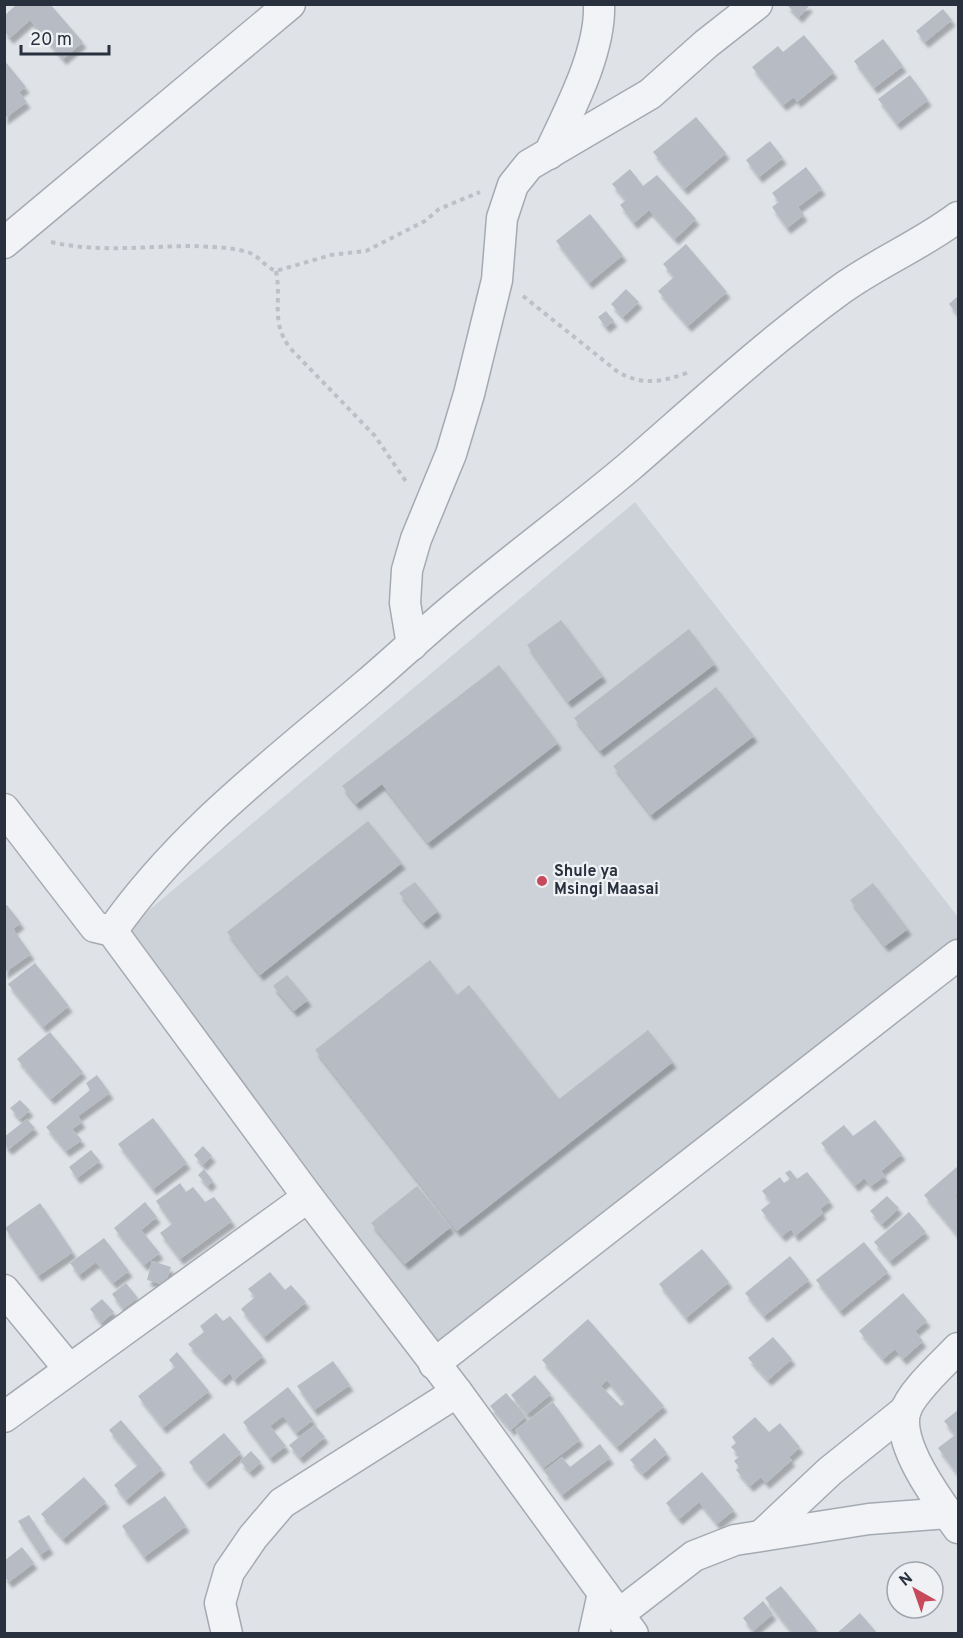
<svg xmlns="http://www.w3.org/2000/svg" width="963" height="1638" viewBox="0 0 963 1638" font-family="Overpass,sans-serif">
<defs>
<filter id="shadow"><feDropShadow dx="3.5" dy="6" stdDeviation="1.5" flood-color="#0004"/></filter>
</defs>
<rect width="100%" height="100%" fill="#dfe3e8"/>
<path fill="#cdd2d9" d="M635,502L958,917V955L434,1364L111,942Z"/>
<g fill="#b7bcc4" fill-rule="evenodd" filter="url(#shadow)">
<path d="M17,4H50L83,42L63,59L30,20L10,38L4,31V16Z"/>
<path d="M786,4H808L809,6L799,17Z"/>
<path d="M943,9L952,20L925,42L916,31Z"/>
<path d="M804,35L834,72L797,102L794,97L783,105L752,67L778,46L783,52Z"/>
<path d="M883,39L903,66L874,88L854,61Z"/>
<path d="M4,60L26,87L19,92L27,102L4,119Z"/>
<path d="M910,75L928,100L897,124L878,99Z"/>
<path d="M696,117L726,153L684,189L653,152Z"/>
<path d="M770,141L783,158L759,177L746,160Z"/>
<path d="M806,167L822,189L798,207L804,215L787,228L772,207L779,202L772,193Z"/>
<path d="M630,169L643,186L657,175L696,219L675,239L649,210L634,223L620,205L626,200L612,184Z"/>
<path d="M590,214L623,255L589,283L556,241Z"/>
<path d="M686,244L727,292L688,326L658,291L674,277L663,264Z"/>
<path d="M626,289L639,302L623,317L611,304Z"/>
<path d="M958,296V315L949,304Z"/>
<path d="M606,311L614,321L606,327L598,317Z"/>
<path d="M561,620L603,676L568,702L527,645Z"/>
<path d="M689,629L715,664L600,751L574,718Z"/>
<path d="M499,665L558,743L428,843L382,784L356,804L342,786Z"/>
<path d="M716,687L754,736L651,815L613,766Z"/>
<path d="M368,821L402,863L260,975L227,932Z"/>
<path d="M415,882L438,911L423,923L399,893Z"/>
<path d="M873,883L908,929L885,946L850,900Z"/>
<path d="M7,905L21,923L13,929L31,954L4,973V907Z"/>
<path d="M430,960L457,995L469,985L559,1099L648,1030L673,1062L457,1231L315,1050Z"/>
<path d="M35,963L69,1006L43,1027L8,984Z"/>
<path d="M287,975L308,1000L294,1011L273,986Z"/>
<path d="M50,1032L83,1072L51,1099L17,1059Z"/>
<path d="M97,1075L110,1093L78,1116L82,1122L72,1129L82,1140L66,1151L46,1127L90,1090L86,1083Z"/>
<path d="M20,1100L30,1110L20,1119L10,1108Z"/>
<path d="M153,1118L187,1163L153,1189L118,1144Z"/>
<path d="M27,1119L35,1128L9,1149L4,1144V1137Z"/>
<path d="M875,1120L902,1154L881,1171L885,1176L871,1186L864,1178L855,1186L821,1143L844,1125L853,1136Z"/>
<path d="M203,1146L212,1156L203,1165L194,1155Z"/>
<path d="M91,1150L100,1161L77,1178L69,1167Z"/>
<path d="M958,1166V1194L955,1196L958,1200V1236L924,1195Z"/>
<path d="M204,1169L213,1181L208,1186L198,1175Z"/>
<path d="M790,1170L797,1179L807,1172L830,1201L820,1209L823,1213L795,1236L791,1229L782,1236L761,1210L771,1202L762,1191L780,1177L784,1183L790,1179L785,1173Z"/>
<path d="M180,1183L186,1192L193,1187L205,1202L214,1197L232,1221L180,1259L160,1233L172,1224L156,1201Z"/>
<path d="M417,1186L451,1227L405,1264L371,1223Z"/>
<path d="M887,1196L899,1208L882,1224L870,1211Z"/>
<path d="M145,1202L157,1217L141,1230L160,1253L144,1265L114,1228Z"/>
<path d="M40,1203L73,1252L38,1276L5,1228Z"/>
<path d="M909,1212L926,1232L890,1261L874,1242Z"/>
<path d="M104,1238L129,1271L113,1283L96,1262L79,1275L70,1263Z"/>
<path d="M864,1242L888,1272L840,1311L816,1280Z"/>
<path d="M702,1249L729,1282L686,1318L659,1284Z"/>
<path d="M790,1256L809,1280L764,1316L745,1293Z"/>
<path d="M152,1261L171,1267L165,1285L147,1280Z"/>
<path d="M270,1272L285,1290L291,1285L306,1302L264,1337L241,1309L255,1297L248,1289Z"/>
<path d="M126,1283L138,1298L123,1309L112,1294Z"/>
<path d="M903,1293L927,1321L915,1331L923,1341L903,1359L895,1349L883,1359L859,1331Z"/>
<path d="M102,1299L114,1312L101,1323L90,1309Z"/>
<path d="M216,1313L223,1321L230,1316L263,1356L234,1380L230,1373L222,1380L188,1344L204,1332L200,1326Z"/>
<path d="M588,1319L664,1406L617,1447L542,1360ZM607,1380L625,1403L621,1406L601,1386Z"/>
<path d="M773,1337L792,1359L768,1380L748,1358Z"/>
<path d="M177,1352L209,1391L163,1428L138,1396L175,1367L169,1360Z"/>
<path d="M333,1361L350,1385L314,1410L297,1386Z"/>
<path d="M535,1375L551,1394L527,1414L511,1395Z"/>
<path d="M288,1387L313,1420L296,1433L283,1416L270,1426L286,1446L270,1458L243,1422Z"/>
<path d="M506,1393L526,1416L511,1430L490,1406Z"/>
<path d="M553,1402L580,1440L543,1468L515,1430Z"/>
<path d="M958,1410V1475L938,1448L955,1435L944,1421Z"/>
<path d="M755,1417L769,1432L780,1423L800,1447L789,1457L792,1460L766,1483L761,1477L750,1486L736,1470L739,1467L734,1461L740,1456L731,1447L736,1443L732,1437Z"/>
<path d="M121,1420L162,1469L126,1500L114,1485L138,1465L109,1430Z"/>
<path d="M315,1425L325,1437L300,1458L289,1445Z"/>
<path d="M224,1433L241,1453L206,1483L189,1462Z"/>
<path d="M655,1438L667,1453L643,1474L630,1460Z"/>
<path d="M600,1444L610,1458L562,1495L544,1471L562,1457L570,1467Z"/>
<path d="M251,1451L261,1462L250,1472L240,1461Z"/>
<path d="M702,1472L734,1510L717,1524L699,1502L679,1519L666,1503Z"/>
<path d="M84,1477L106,1502L63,1539L41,1514Z"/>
<path d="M165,1496L186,1526L144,1557L122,1526Z"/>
<path d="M29,1515L50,1548L40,1555L18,1521Z"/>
<path d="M22,1547L34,1563L9,1582L4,1576V1561Z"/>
<path d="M781,1586L816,1629L810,1634H793L765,1598Z"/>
<path d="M763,1601L773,1614L753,1631L743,1618Z"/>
<path d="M860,1613L878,1634H836Z"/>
</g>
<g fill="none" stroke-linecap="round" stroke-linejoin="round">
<g stroke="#a5aab2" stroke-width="33">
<g id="minor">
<path d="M549,154C569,111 601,52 599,4"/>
<path d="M4,243L290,4"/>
<path d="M412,645L405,603L407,570L416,539L451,454L469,394L497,280L502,218L513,185L529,165L650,94L706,44L757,4"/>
<path d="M4,809L95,927L112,931L308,1197L457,1392L633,1634"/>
<path d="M112,931C181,832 277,761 368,683C397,658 426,631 456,606C513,558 573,514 630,466C699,406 766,344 840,290C877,263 921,245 958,217"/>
<path d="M4,1290L69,1369"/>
<path d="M958,1348C944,1363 911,1392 905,1412C897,1446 939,1501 958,1528"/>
<path d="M434,1364L958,955"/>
<path d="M4,1417L308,1197"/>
<path d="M763,1534L830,1471L906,1410"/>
<path d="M619,1614L694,1556L735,1540L869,1519L948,1513"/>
<path d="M227,1634L220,1603L229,1572L253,1537L282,1503L457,1392"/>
<path d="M594,1634L603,1593"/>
</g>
</g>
<g stroke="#bec0c6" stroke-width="4" stroke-dasharray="4.5 4.5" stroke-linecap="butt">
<path d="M51,242C98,253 146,246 194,246C211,247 234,247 250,253C260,257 265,267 276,271L331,255L366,251L425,221L439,209L480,192"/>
<path d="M276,271C282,302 270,321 290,348L375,436L407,483"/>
<path d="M523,296L618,372C643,386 663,382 689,372"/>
</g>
<use href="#minor" stroke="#f2f3f6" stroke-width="30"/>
</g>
<circle fill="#c74a5c" stroke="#eff1f5" stroke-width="2" cx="542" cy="881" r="6"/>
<g text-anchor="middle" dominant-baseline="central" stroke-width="4.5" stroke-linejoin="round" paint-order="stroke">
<g font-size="16" font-weight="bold" fill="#29303e" stroke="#eff1f5" text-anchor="start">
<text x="554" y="872">Shule ya<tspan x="554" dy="18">Msingi Maasai</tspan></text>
</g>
</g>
<rect width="963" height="1638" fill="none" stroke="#29303e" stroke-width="12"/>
<g transform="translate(915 1590) rotate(320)"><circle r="28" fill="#eff1f5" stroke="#a0a4ac" stroke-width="1.5"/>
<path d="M0-4.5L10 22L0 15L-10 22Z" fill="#c74a5c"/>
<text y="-9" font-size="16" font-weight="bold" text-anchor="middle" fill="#29303e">N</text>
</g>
<path d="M21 45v9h88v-9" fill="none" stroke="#29303e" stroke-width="3"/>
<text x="30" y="45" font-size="18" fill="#29303e" stroke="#eff1f5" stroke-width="4.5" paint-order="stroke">20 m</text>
</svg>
